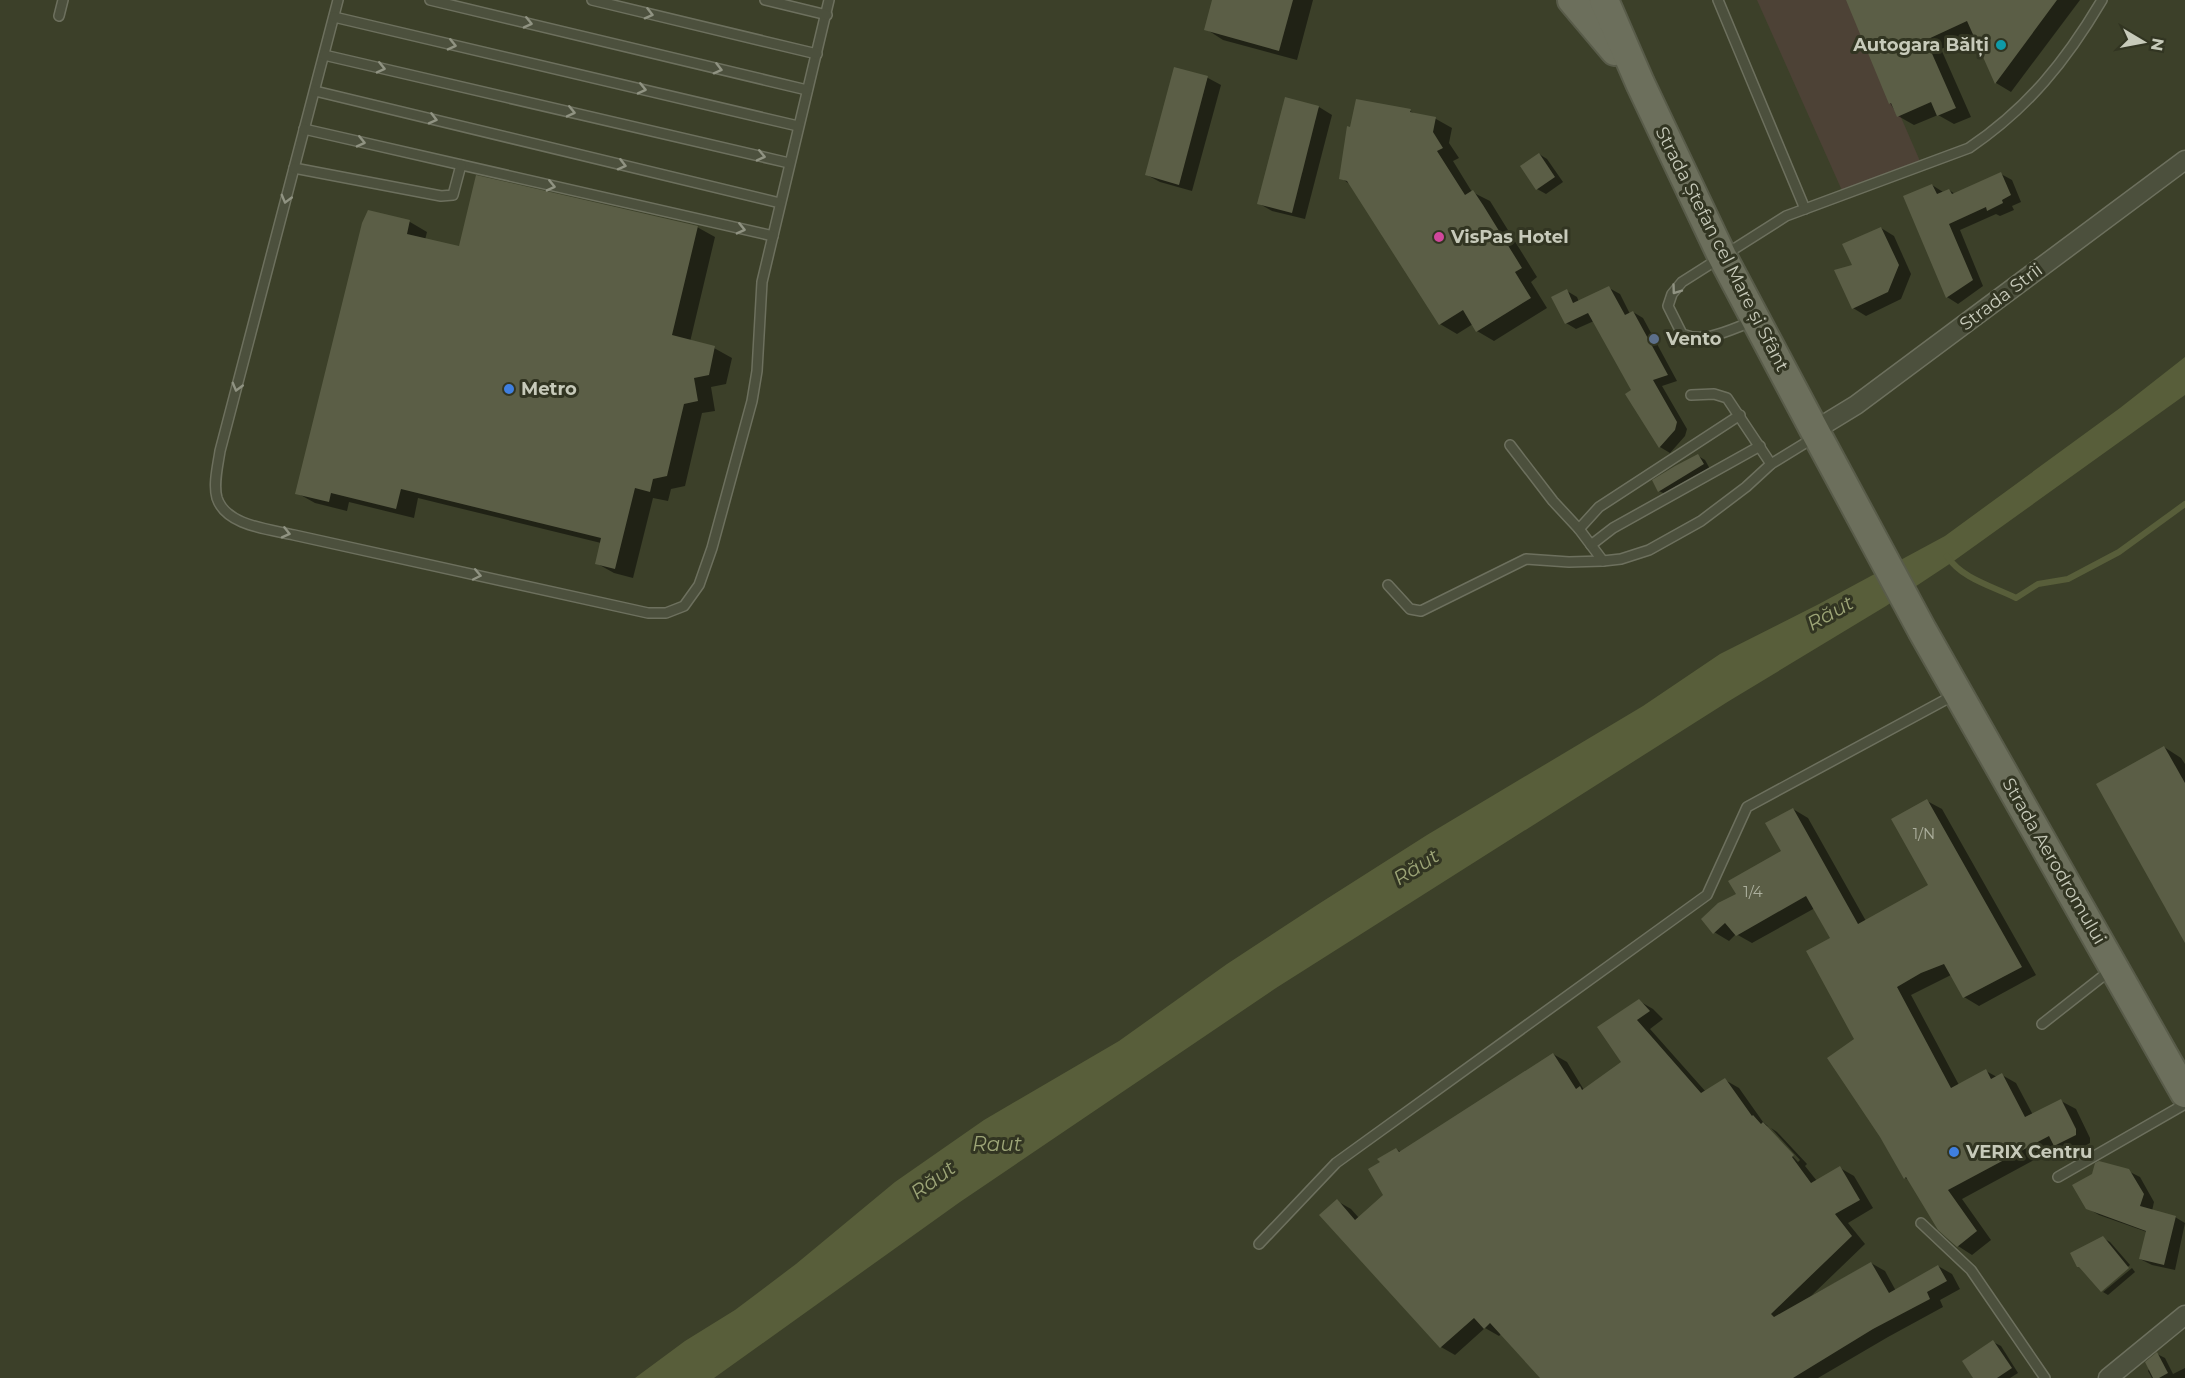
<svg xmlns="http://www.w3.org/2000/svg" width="2185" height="1378" viewBox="0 0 2185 1378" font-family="Montserrat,sans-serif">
<rect width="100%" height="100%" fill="#3c4029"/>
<path fill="#4d4236" d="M1757,0H1850L1923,168L1844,195Z"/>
<path fill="#585e3a" d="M2185,357V395L1951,563L1886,606L1729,701L1276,988L960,1202L714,1378H635L685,1341L735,1310L796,1264L895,1182L984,1120L1119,1041L1227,964L1317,905L1427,835L1643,706L1720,654L1819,604L1945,536L2120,408Z"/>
<g fill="#0007">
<path d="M1214,0H1313L1297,60L1223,40L1206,29Z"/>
<path d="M1847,0H2080L2011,92L1996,83L1975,34L1941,49L1971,117L1954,124L1938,115L1914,125L1898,116L1890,103Z"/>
<path d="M1175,69L1208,78L1221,85L1192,191L1160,182L1147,175Z"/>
<path d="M1319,107L1332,115L1305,219L1272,211L1258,203Z"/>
<path d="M1410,111L1419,116L1436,119L1452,128L1449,143L1459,158L1453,161L1472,192L1490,201L1537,277L1531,282L1547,308L1494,341L1477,331L1473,324L1457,334L1440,324L1351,185L1341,178Z"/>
<path d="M1539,154L1547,159L1563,182L1546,194L1537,189Z"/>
<path d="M2001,174L2012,180L2021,202L2012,206L2014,210L2000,216L1996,214L1960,230L1983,286L1958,304L1947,297L1905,197L1932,185L1943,192L1949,190L1955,194Z"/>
<path d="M369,212L410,222L427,232L425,240L460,248L697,227L715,237L690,342L714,348L732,358L726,384L711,387L715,411L702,413L685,486L671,489L668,501L653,498L633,578L614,573L596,563L601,543L418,498L414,518L349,502L347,511L315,503L297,493Z"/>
<path d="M1881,228L1894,236L1911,274L1901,299L1866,316L1853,308L1854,266Z"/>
<path d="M1609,288L1620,294L1630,314L1633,312L1643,318L1677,381L1662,386L1687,429L1685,436L1670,453L1660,447L1627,394L1633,391L1594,321L1576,329L1566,323L1567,291L1577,297L1579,302Z"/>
<path d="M1698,456L1705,460L1710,469L1667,495L1659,491L1654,481Z"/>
<path d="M2164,747L2181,758L2185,764V940Z"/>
<path d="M1927,801L1942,809L2036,975L1979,1006L1964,997L1951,975L1911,995L1959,1085L1986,1071L1997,1077L2002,1075L2016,1083L2033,1115L2061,1101L2076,1109L2090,1138V1143L2070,1154L2058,1147L1962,1199L1991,1240L1972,1255L1958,1246L1910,1180L1905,1178L1856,1039L1832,939L1815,908L1752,943L1736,934L1729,941L1714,932L1738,894L1783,852L1793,809L1808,818L1866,921L1930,886Z"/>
<path d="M1639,1001L1653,1009L1663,1019L1650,1029L1706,1092L1725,1080L1739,1088L1763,1122L1769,1127L1763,1124L1798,1162L1800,1160L1771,1128L1777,1132L1807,1164L1805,1166L1817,1181L1840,1168L1854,1176L1873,1208L1848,1223L1865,1244L1811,1296L1871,1263L1885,1271L1896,1291L1938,1266L1952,1274L1960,1289L1940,1300L1943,1307L1888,1337L1818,1378H1543L1501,1334L1499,1336L1485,1328L1455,1355L1441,1347L1321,1215L1337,1201L1351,1209L1359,1218L1385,1195L1396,1149L1401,1152L1553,1054L1567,1062L1584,1090L1623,1062Z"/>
<path d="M2128,1171L2140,1177L2154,1202L2152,1211L2175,1217L2185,1223L2175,1270L2152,1265L2140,1259L2147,1232L2099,1215L2087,1208Z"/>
<path d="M2103,1238L2110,1242L2130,1265L2101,1289Z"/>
<path d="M2132,1268L2135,1272L2108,1295L2103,1292Z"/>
<path d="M1993,1342L2001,1346L2018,1373L2010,1378H1975Z"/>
<path d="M2157,1354L2165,1358L2173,1374L2185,1368V1378H2152L2148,1371Z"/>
</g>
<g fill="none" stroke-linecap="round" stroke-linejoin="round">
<path stroke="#585e3a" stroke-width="6" d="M1947,556C1962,579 1992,586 2016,598L2038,584L2068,579L2119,552L2185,504"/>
</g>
<g fill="#5b5e46">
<path d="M1212,0H1293L1279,51L1204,30Z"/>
<path d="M1846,0H2057L1995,84L1967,21L1926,40L1956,108L1937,116L1931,102L1897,117L1891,103L1889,104Z"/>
<path d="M1174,67L1208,76L1179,185L1145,175Z"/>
<path d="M1285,97L1319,106L1292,213L1257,204Z"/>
<path d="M1356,99L1411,109L1410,112L1436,117L1433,132L1443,148L1437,151L1465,195L1473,190L1483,205L1522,268L1515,272L1531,298L1476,332L1463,310L1439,325L1347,181L1339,179L1347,126L1350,127Z"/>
<path d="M1539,153L1555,177L1536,190L1520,166Z"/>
<path d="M2001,172L2011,195L2002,200L2003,203L1987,211L1986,207L1949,224L1973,280L1946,298L1903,196L1932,184L1937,194L1949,189L1952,194Z"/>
<path d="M476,175L698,226L672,335L715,346L709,375L694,378L698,401L684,404L667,476L653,479L650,492L635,488L615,569L595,564L601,538L401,489L396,509L331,493L329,502L295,494L362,223L368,210L410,220L407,234L459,246Z"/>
<path d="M1881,227L1899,265L1888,292L1852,309L1834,270L1852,265L1842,244Z"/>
<path d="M1609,286L1625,315L1633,311L1668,375L1653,380L1677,422L1675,430L1659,448L1625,394L1631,390L1588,313L1565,324L1551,297L1567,289L1573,303Z"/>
<path d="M1698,454L1704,464L1658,492L1652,480L1675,466Z"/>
<path d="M2164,746L2185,783V943L2096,784Z"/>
<path d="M1927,799L2022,967L1963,998L1944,964L1921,973L1897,987L1951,1088L1986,1069L1991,1079L2002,1073L2025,1117L2061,1099L2076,1129V1135L2054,1146L2049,1136L1948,1190L1977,1231L1957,1247L1938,1230L1906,1177L1904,1179L1880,1137L1827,1058L1854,1039L1806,951L1830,938L1806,896L1736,936L1725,923L1713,934L1701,919L1718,903L1736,894L1728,881L1781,851L1765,823L1793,808L1858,924L1928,885L1891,819Z"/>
<path d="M1639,999L1650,1011L1637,1020L1701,1093L1725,1078L1752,1116L1753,1115L1761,1124L1763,1122L1794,1155L1792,1157L1811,1183L1840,1166L1860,1200L1835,1214L1852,1236L1771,1314L1774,1317L1871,1262L1889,1293L1938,1265L1947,1281L1927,1292L1930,1299L1873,1329L1793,1378H1540L1490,1323L1484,1329L1474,1318L1440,1348L1319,1215L1337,1199L1355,1220L1383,1195L1368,1169L1380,1162L1377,1159L1396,1148L1399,1152L1553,1053L1576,1089L1580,1086L1582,1090L1621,1062L1597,1027Z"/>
<path d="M2099,1161L2129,1169L2144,1194L2140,1206L2176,1216L2164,1265L2139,1259L2146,1231L2086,1209L2072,1185L2092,1174L2095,1163Z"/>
<path d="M2103,1236L2129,1268L2101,1292L2079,1267H2077L2070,1253Z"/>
<path d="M1993,1340L2012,1368L1997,1378H1973L1962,1361Z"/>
<path d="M2157,1352L2168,1373L2159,1378H2153L2145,1362Z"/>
</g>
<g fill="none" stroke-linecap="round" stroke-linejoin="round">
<g stroke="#6d705e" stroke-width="12">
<g id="service">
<path d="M338,0L220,451C218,465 213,484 217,498C226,526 269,529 294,535L648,613H666L684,606L699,585L712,548L752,401L757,371L762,282L829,0"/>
<path d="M430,0L807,90"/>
<path d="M592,0L817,54"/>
<path d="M765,0L827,15"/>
<path d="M1718,0L1805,209"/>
<path d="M59,16L63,0"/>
<path d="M334,17L798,126"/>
<path d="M324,55L789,163"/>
<path d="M315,91L780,203"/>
<path d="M304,129L773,236"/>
<path d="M294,168L441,196L453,195L461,165"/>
<path d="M1754,321C1731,329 1706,344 1682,334L1668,306L1672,294L1682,282L1786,216L1969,148C2028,108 2066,61 2102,0"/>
<path d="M1691,395L1714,394L1727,398L1771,464"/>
<path d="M1510,445L1553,501L1579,529L1603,561"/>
<path d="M1579,529L1599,507L1740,415"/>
<path d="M1591,545L1613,528L1760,446"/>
<path d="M1388,585L1410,609L1421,611L1526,559L1569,562L1603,561L1621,559L1649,550L1701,521L1746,487L1771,464L1815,437"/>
<path d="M2042,1024L2112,969"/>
<path d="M2058,1177L2185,1104"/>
<path d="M1921,1223L1971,1270L2045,1378"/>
<path d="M1259,1244L1336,1163L1707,895L1747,807L1956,694"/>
</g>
</g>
<g stroke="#6d705e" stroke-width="21">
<g id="minor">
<path d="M1815,430L1856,405L2185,160"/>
<path d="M2108,1378L2185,1315"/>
</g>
</g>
<g stroke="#595c4a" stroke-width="32">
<g id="primary">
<path d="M1572,0L1615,51"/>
<path d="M1604,0L1640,83L1722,256L1817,435L1922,630L2185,1093"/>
</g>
</g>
<use href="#service" stroke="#4c503d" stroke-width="9"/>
<use href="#minor" stroke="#4c503d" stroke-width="18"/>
<use href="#primary" stroke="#6c6f5c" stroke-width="28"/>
</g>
<defs><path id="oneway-chevron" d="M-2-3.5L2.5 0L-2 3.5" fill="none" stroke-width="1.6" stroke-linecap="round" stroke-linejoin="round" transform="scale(1.5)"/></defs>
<g stroke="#909382">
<use href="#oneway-chevron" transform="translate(649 14) rotate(14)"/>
<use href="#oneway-chevron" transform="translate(528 23) rotate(13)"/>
<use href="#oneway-chevron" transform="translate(452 45) rotate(13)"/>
<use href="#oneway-chevron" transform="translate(381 68) rotate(13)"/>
<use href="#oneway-chevron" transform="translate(718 69) rotate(14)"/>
<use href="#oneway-chevron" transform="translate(642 89) rotate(13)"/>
<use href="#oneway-chevron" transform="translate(571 112) rotate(13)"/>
<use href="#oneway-chevron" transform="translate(433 119) rotate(14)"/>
<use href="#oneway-chevron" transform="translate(361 142) rotate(13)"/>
<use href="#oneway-chevron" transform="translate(761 156) rotate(13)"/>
<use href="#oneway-chevron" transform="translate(622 165) rotate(14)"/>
<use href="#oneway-chevron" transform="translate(551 186) rotate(13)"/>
<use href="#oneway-chevron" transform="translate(286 199) rotate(105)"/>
<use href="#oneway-chevron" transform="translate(741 229) rotate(13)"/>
<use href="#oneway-chevron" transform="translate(1676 290) rotate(126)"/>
<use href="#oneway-chevron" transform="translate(237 387) rotate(105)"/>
<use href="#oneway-chevron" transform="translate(286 533) rotate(14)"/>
<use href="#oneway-chevron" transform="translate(477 575) rotate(12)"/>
</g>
<circle fill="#0f9aa8" stroke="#323522" stroke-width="2" cx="2001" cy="45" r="6"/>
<circle fill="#d1479c" stroke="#323522" stroke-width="2" cx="1439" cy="237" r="6"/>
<circle fill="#5c6f8a" stroke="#323522" stroke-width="2" cx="1654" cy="339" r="6"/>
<g fill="#3f7fe0" stroke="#323522" stroke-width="2">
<circle cx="509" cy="389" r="6"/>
<circle cx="1954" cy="1152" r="6"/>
</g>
<g text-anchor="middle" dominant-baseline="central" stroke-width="6" stroke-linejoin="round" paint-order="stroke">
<g font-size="15" fill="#acaf9d">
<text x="1924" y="833">1/N</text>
<text x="1753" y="891">1/4</text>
</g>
<g font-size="18" font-weight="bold" fill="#c7caba" stroke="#323522" text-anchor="start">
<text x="1989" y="45" text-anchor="end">Autogara Bălți</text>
<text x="1451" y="237">VisPas Hotel</text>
<text x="1666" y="339">Vento</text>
<text x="521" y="389">Metro</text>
<text x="1966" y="1152">VERIX Centru</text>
</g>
<g font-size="18" fill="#c7caba" stroke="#323522">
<text transform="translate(1722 249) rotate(63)">Strada Ștefan cel Mare și Sfânt</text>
<text transform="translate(2001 297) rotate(-37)">Strada Strîi</text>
<text transform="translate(2054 861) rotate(60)">Strada Aerodromului</text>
</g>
<g font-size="20" font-style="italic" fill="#9da577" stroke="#323522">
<text transform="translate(1830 613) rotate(-29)">Răut</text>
<text transform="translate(1416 867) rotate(-32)">Răut</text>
<text x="997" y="1144">Raut</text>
<text transform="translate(933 1180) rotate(-36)">Răut</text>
</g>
</g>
<g transform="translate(2143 42) rotate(100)" stroke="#323522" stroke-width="4.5" paint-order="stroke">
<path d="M0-4.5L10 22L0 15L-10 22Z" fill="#c7caba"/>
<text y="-9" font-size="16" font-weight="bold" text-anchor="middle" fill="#c7caba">N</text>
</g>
</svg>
